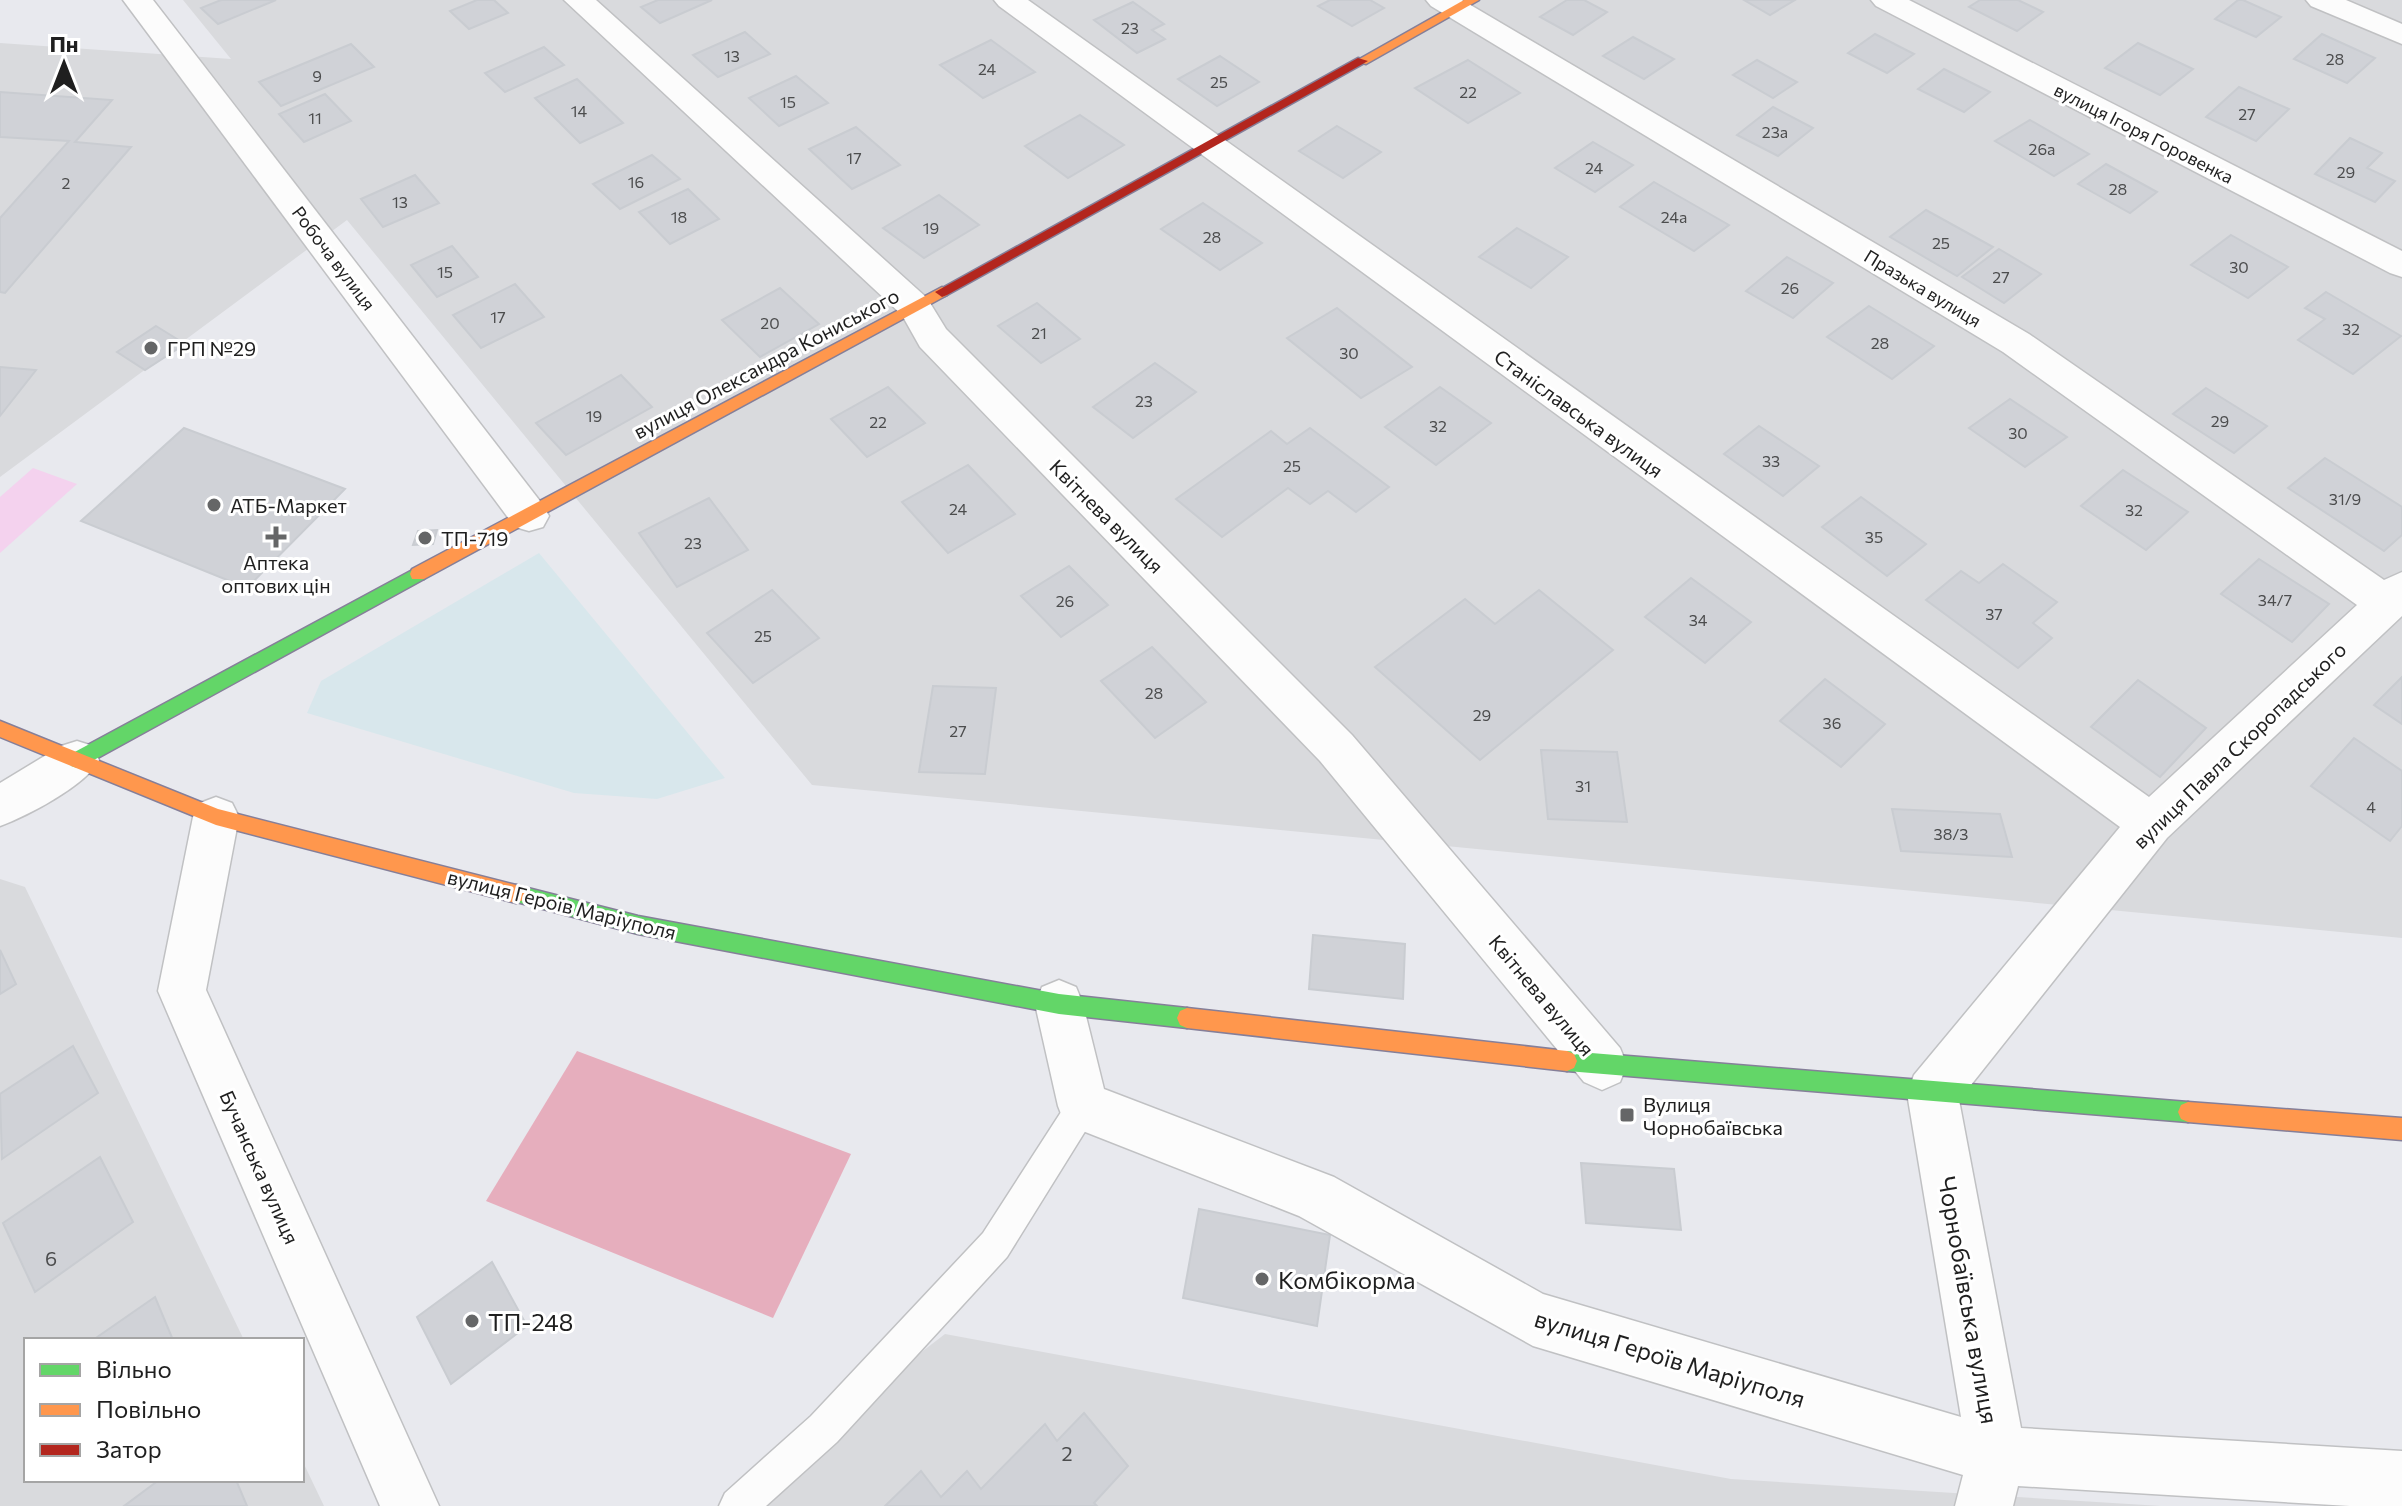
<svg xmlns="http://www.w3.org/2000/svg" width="2402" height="1506" viewBox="0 0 2402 1506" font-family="Commissioner,sans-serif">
<rect width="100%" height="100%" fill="#e8e9ee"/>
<g fill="#d9dadd">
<path d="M183,0H2402V938L812,785L347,220L0,477V43L231,59Z"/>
<path d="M0,879L25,887L244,1340H26V1480H302V1460L324,1506H0Z"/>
<path d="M945,1334L1731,1479L2161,1506H721Z"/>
</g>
<path fill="#d8e7ec" d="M539,553L725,778L657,799L574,793L307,713L321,681Z"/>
<path fill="#f4d2ee" d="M33,468L77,484L0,553V497Z"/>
<path fill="#e6aebd" d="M577,1051L851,1154L773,1318L486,1201Z"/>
<g fill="#d0d2d7" stroke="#c9ccd1" stroke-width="2">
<path d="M221,0H276L218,24L201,8Z"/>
<path d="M477,0H494L508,13L469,29L450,11Z"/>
<path d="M658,0H712L660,23L641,7Z"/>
<path d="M1330,0H1370L1384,8L1352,26L1318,6Z"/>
<path d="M1567,0H1584L1607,12L1573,35L1540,17Z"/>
<path d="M1744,0H1795L1770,15Z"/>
<path d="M1980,0H2018L2043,12L2017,31L1969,7Z"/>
<path d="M2238,0H2243L2281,17L2256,37L2215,19Z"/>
<path d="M1133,2L1164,24L1152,30L1165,39L1137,53L1094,20Z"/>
<path d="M745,32L770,54L718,77L693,55Z"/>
<path d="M1875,34L1914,54L1887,73L1848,53Z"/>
<path d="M2322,34L2375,58L2347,83L2294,59Z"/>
<path d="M1633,37L1674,59L1644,79L1603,56Z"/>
<path d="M991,40L1035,72L983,98L940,65Z"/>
<path d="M2138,43L2193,69L2160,95L2105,68Z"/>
<path d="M351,44L374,67L281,106L259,82Z"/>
<path d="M544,47L564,65L505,92L485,73Z"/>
<path d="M1220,56L1259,82L1217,106L1178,79Z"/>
<path d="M1468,60L1520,93L1468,123L1415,88Z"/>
<path d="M1757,60L1797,82L1773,98L1733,75Z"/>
<path d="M1944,69L1990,92L1964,112L1918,89Z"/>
<path d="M796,76L828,103L779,126L749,98Z"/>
<path d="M577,79L623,123L580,143L535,98Z"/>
<path d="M2239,87L2289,109L2256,141L2206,117Z"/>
<path d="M0,92L112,100L75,142L131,147L5,293L0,292V218L69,141L0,137Z"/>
<path d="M325,94L351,121L304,142L279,114Z"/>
<path d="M1773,107L1813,128L1778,156L1737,135Z"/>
<path d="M1080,115L1124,145L1068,178L1025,146Z"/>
<path d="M2030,120L2089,154L2054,176L1995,141Z"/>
<path d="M1337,126L1381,152L1343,178L1299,151Z"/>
<path d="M856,127L900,165L852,189L809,149Z"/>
<path d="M2350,138L2382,153L2367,168L2395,181L2375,202L2315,174Z"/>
<path d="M1593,142L1633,165L1595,192L1555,168Z"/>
<path d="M652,155L680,179L620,209L593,184Z"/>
<path d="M2106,164L2157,192L2130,213L2078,184Z"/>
<path d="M415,175L439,203L383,227L361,199Z"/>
<path d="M1654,182L1729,225L1694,251L1620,207Z"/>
<path d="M688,189L719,219L670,244L639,212Z"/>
<path d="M939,195L979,225L924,258L883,228Z"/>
<path d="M1203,203L1262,243L1220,270L1161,229Z"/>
<path d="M1926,210L1993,247L1957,276L1890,237Z"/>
<path d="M1517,228L1568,257L1531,288L1479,257Z"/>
<path d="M2231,235L2288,267L2248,298L2191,265Z"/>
<path d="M452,246L478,277L437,297L411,265Z"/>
<path d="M1999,249L2041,274L2004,303L1962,277Z"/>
<path d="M1787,257L1833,283L1793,318L1746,291Z"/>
<path d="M515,284L544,317L481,348L453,315Z"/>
<path d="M780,288L819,324L760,357L722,320Z"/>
<path d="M2326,292L2401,336L2353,374L2298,340L2325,319L2305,308Z"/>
<path d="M1037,303L1080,339L1041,363L998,326Z"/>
<path d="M1869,306L1934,346L1892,379L1827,337Z"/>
<path d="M1337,308L1412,367L1361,398L1287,338Z"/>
<path d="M156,326L185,344L145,370L117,352Z"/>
<path d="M1155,363L1196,392L1133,438L1093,407Z"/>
<path d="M0,367L36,370L0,416Z"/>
<path d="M621,375L652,407L566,455L536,423Z"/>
<path d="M888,387L925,423L867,457L831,419Z"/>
<path d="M1440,387L1491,423L1436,465L1385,427Z"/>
<path d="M2206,388L2267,426L2234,453L2173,414Z"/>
<path d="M2010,399L2067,437L2025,467L1969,428Z"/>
<path d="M1759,426L1819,466L1783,496L1724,454Z"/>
<path d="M184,428L345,489L247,588L81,521Z"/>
<path d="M1310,428L1389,487L1356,512L1328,491L1310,504L1288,488L1222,537L1176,499L1271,431L1287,444Z"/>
<path d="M2325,458L2402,507V535L2384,551L2288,488Z"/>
<path d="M968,465L1015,514L948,553L902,502Z"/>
<path d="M2123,470L2188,512L2146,550L2081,506Z"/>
<path d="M1861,497L1926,544L1887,576L1822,527Z"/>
<path d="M709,498L748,550L677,587L639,533Z"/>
<path d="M437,530L433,544L413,545L418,531Z"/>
<path d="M2259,559L2329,604L2292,642L2221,594Z"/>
<path d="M2003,564L2057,602L2033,623L2052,638L2018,668L1926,600L1961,571L1979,583Z"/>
<path d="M1069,566L1108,605L1061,637L1021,596Z"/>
<path d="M1691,578L1751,622L1705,663L1645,617Z"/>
<path d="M772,590L819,638L753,683L707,633Z"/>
<path d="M1539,590L1613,650L1480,760L1375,667L1465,599L1495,624Z"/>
<path d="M1152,647L1206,702L1155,738L1101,681Z"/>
<path d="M2402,677V724L2374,705Z"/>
<path d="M1825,679L1885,724L1841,767L1780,721Z"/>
<path d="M2138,680L2206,728L2160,777L2091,727Z"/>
<path d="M933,686L996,688L985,774L919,772Z"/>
<path d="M2354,738L2402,771V826L2390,841L2311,786Z"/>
<path d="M1541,750L1617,752L1627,822L1548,819Z"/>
<path d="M1892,809L2000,814L2012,857L1901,851Z"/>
<path d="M1313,935L1405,944L1403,999L1309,989Z"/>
<path d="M0,950L16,984L0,994Z"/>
<path d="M73,1046L98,1093L2,1159L0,1094Z"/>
<path d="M100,1157L133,1222L35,1292L3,1223Z"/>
<path d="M1581,1163L1674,1169L1681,1230L1586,1223Z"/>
<path d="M1199,1209L1330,1235L1317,1326L1183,1298Z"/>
<path d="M492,1262L527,1326L451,1384L417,1317Z"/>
<path d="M155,1297L173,1340H93Z"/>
<path d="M1084,1413L1128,1466L1094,1503L1097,1506H885L921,1471L941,1497L967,1471L981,1489L1045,1424L1057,1441Z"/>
<path d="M159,1480H236L247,1506H124Z"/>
</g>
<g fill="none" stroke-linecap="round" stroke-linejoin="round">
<g stroke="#c0c1c3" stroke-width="3">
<path id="lane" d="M1083,1090L1094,1095L1099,1106L1094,1117L1007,1257L837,1442L766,1506H719L725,1493L811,1416L983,1233L1072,1095Z"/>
</g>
<g stroke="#c0c1c3" stroke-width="3">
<g id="street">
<path d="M123,0H153L543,505L549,516L543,527L529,531L515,527Z"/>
<path d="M564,0H596L927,298L946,329L1352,735L1620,1048L1627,1065L1620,1082L1602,1090L1584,1082L1320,761L920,347L902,315Z"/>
<path d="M994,0H1028L2149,797L2357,605L2003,352L1431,6L1426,0H1462L2029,334L2384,580L2402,572V616L2167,838L1959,1100L2021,1428L2402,1451V1506H2350L2018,1486L2013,1506H1955L1963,1475L1533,1346L1299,1216L1065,1124L1058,1106L1035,1004L1042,987L1059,980L1076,987L1083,1004L1104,1089L1334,1177L1543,1294L1961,1417L1907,1093L1914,1075L2120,827L999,6Z"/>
<path d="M1871,0H1909L2402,251V277L2390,273L1876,6Z"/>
<path d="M2306,0H2346L2402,24V44L2311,6Z"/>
<path d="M77,741L93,746L99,760C87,785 27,816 0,826V783L61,746Z"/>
<path d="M216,797L232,803L239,817L206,990L439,1506H380L158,991L193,817L200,803Z"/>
</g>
</g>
<g stroke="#857f99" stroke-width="3">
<g id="fast">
<path d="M418,567L424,569L426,574L424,579L83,766L77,768L71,766L68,760L71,754Z"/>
<path d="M516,885L638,916L1059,994L1187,1008L1194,1011L1197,1018L1194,1025L1187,1028L1059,1014L638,934L509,900L506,894L509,888Z"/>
<path d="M1567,1051L2188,1102L2195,1105L2198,1112L2195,1119L2188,1122L1567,1071L1560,1068L1557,1061L1560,1054Z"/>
</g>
</g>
<g stroke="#857f99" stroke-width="3">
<g id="slow">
<path d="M1464,0H1479L1366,64L1356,61Z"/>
<path d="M942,287L949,292L947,295L424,579H412L410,574L412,569Z"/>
<path d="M0,721L218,809L516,885L523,888L526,894L523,900L516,903L216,825L0,737Z"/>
<path d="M1187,1008L1567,1051L1574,1054L1577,1061L1574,1068L1567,1071L1187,1028L1180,1025L1177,1018L1180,1011Z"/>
<path d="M2188,1102L2402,1118V1140L2188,1122L2181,1119L2178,1112L2181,1105Z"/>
</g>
</g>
<g stroke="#857f99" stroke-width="3">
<path id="jam" d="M1358,58L1368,61L947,295L942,297L935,292Z"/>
</g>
<use href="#lane" fill="#fcfcfc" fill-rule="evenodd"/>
<use href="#street" fill="#fcfcfc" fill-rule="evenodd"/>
<use href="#fast" fill="#63d668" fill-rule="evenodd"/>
<use href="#slow" fill="#ff974d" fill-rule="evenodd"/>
<use href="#jam" fill="#b3261e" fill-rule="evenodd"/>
</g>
<g fill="#656667" stroke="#fff" stroke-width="3">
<circle cx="151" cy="348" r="8"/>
<circle cx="214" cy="505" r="8"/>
<path d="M272 525h8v8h8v8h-8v8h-8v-8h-8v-8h8z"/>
<circle cx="425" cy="538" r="8"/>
<rect x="1619" y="1107" width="16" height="16" rx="4"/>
<circle cx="1262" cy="1279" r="8"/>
<circle cx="472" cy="1321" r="8"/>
</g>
<g text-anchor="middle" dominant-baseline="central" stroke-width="6" stroke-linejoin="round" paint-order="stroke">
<g font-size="16" fill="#4c4d4e">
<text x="1130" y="27">23</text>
<text x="732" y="55">13</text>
<text x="2335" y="58">28</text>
<text x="987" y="68">24</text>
<text x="317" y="75">9</text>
<text x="1219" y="81">25</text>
<text x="1468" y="91">22</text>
<text x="788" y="101">15</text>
<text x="579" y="110">14</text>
<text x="2247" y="113">27</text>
<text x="315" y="117">11</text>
<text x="1775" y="131">23а</text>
<text x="2042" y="148">26а</text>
<text x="854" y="157">17</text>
<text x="1594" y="167">24</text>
<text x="2346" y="171">29</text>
<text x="636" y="181">16</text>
<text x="66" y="182">2</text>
<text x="2118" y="188">28</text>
<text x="400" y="201">13</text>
<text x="679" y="216">18</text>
<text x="1674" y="216">24а</text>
<text x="931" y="227">19</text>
<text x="1212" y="236">28</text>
<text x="1941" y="242">25</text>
<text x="2239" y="266">30</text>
<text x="445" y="271">15</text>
<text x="2001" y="276">27</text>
<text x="1790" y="287">26</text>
<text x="498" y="316">17</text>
<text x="770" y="322">20</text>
<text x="2351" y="328">32</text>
<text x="1039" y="332">21</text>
<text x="1880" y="342">28</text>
<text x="1349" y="352">30</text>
<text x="1144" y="400">23</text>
<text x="594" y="415">19</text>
<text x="2220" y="420">29</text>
<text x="878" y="421">22</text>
<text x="1438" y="425">32</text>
<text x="2018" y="432">30</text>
<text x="1771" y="460">33</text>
<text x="1292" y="465">25</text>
<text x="2345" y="498">31/9</text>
<text x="958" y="508">24</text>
<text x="2134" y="509">32</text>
<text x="1874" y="536">35</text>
<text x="693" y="542">23</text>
<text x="2275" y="599">34/7</text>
<text x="1065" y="600">26</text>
<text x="1994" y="613">37</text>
<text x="1698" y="619">34</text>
<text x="763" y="635">25</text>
<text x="1154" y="692">28</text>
<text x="1482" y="714">29</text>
<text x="1832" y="722">36</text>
<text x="958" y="730">27</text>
<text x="1583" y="785">31</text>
<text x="2371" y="806">4</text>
<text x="1951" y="833">38/3</text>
</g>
<g font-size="18" fill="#1f1f1f" stroke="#fff">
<text transform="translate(2144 133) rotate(27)">вулиця Ігоря Горовенка</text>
<text transform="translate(334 258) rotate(53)">Робоча вулиця</text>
<text transform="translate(1923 288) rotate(31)">Празька вулиця</text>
</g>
<g font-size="20" fill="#1f1f1f" stroke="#fff" text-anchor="start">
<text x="167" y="348">ГРП №29</text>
<text x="230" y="505">АТБ-Маркет</text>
<text x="441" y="538">ТП-719</text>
<text x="276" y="562" text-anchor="middle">Аптека<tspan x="276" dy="23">оптових цін</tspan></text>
<text x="1643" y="1104">Вулиця<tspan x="1643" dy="23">Чорнобаївська</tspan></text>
</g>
<g font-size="20" fill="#1f1f1f" stroke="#fff">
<text transform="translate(766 363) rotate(-28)">вулиця Олександра Кониського</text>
<text transform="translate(1579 413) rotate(36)">Станіславська вулиця</text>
<text transform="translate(1107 516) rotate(45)">Квітнева вулиця</text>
<text transform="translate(2239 745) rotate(-44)">вулиця Павла Скоропадського</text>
<text transform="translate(562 904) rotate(14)">вулиця Героїв Маріуполя</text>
<text transform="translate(1542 995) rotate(50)">Квітнева вулиця</text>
<text transform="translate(260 1167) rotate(66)">Бучанська вулиця</text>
</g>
<g font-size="20" fill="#4c4d4e">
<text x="51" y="1258">6</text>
<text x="1067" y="1453">2</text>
</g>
<g font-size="24" fill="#1f1f1f" stroke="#fff" text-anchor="start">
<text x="1278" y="1279">Комбікорма</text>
<text x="488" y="1321">ТП-248</text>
</g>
<g font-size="24" fill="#1f1f1f" stroke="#fff">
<text transform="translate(1969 1300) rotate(80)">Чорнобаївська вулиця</text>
<text transform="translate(1670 1358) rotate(17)">вулиця Героїв Маріуполя</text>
</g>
</g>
<rect x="24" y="1338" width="280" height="144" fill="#ffffff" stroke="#a5a5a5" stroke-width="2"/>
<rect x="40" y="1364" width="40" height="12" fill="#63d668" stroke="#a5a5a5" stroke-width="2"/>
<text x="96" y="1378" font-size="24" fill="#1f1f1f">Вільно</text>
<rect x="40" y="1404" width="40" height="12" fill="#ff974d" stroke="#a5a5a5" stroke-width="2"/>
<text x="96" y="1418" font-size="24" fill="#1f1f1f">Повільно</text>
<rect x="40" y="1444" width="40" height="12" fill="#b3261e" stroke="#a5a5a5" stroke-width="2"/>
<text x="96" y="1458" font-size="24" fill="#1f1f1f">Затор</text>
<g transform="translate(64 64)" stroke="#ffffff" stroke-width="6" paint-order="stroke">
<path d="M0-6L14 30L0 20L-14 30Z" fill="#1f1f1f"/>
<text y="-12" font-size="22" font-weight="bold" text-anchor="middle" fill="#1f1f1f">Пн</text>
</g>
</svg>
